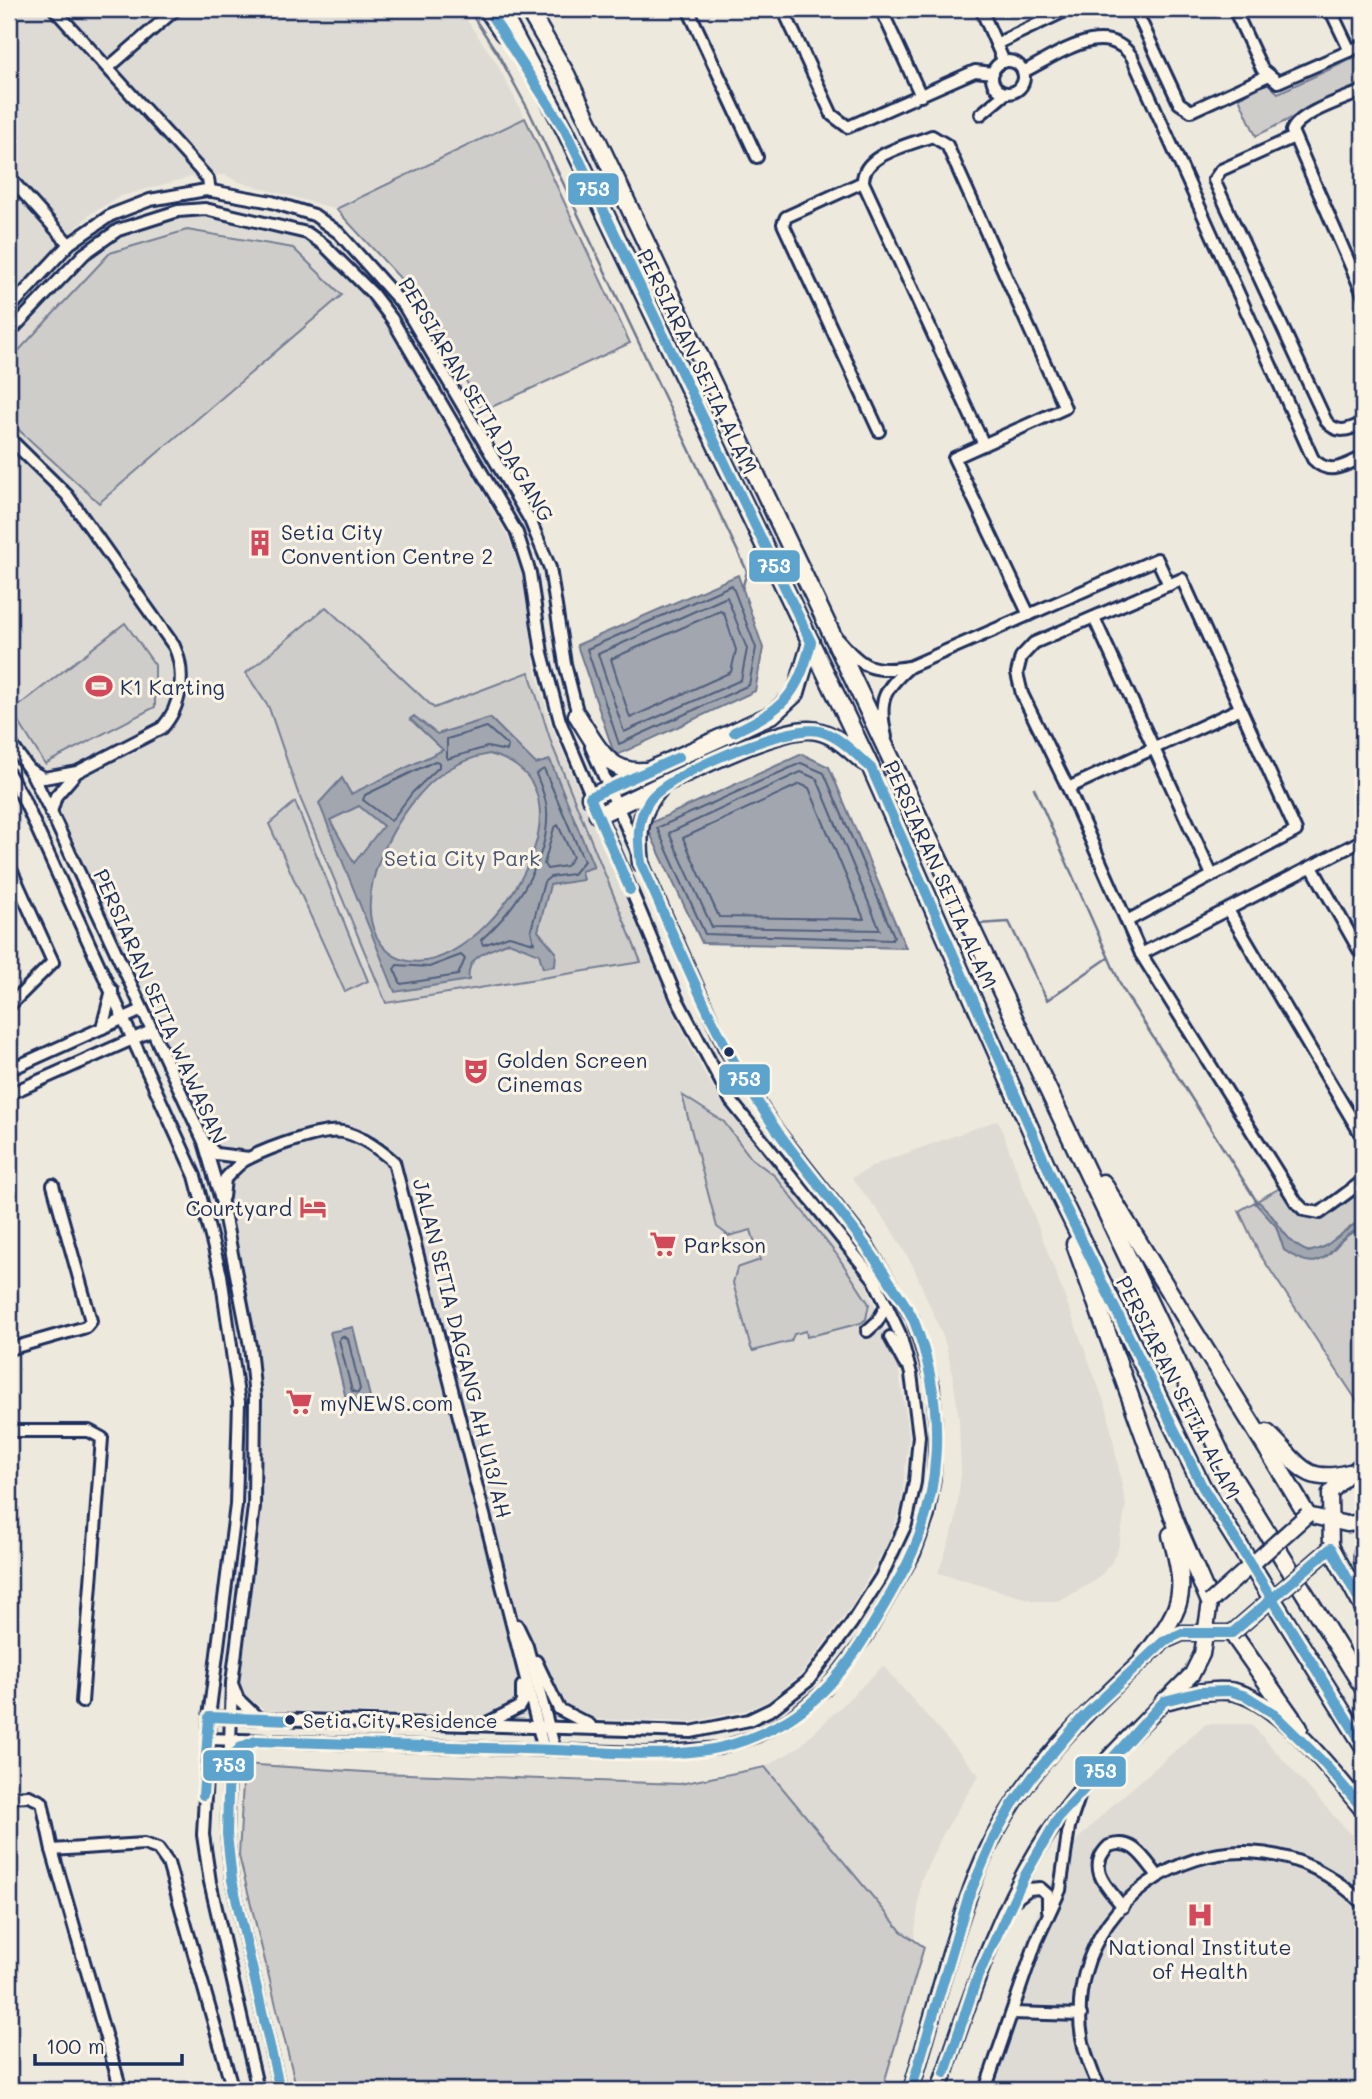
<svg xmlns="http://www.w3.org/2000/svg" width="1372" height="2099" viewBox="0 0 1372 2099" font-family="Mali,sans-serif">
<rect width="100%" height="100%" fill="#eee9dd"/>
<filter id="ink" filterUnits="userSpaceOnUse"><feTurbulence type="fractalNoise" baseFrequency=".0143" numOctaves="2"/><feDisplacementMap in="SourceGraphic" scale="14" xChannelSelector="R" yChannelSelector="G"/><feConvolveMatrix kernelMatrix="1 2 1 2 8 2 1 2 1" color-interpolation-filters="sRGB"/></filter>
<g filter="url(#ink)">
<g fill="#dedbd4">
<path d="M9,9H459L496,62L525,118L336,209L239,182L225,175L194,176L121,196L90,214L9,296Z"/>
<path d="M203,215L302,239L321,251L368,297L386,322L508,537L522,574L535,668L550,722L676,1017L706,1077L744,1130L866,1283L898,1367L909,1435L901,1505L890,1539L853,1604L802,1673L769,1701L747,1710L692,1722L264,1710L239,1690L259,1510L261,1397L255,1340L234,1231L211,1142L46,787L9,727V343L29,316L89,260L121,236L182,218Z"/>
<path d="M998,1120L1107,1409L1126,1506L1118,1549L1111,1563L1098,1579L1060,1601H1035L938,1573L955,1524L961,1474L959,1420L952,1370L944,1339L913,1266L888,1224L852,1178L879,1163Z"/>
<path d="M883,1666L979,1775L943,1834L921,1880L914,1942L901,1931L765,1767L799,1747Z"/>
<path d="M1206,1724H1251L1363,1848V2090H979L1003,2027L1029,1934L1058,1867L1078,1839L1108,1809Z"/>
</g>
<g fill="#cfcdca" stroke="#757e94" stroke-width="2">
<path d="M1363,54V82L1256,136L1239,98L1267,83L1278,93Z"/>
<path d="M525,118L630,343L483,411L448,349L400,278L336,209Z"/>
<path d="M187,230L293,248L342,295L99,503L9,421V361L110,253Z"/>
<path d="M326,607L434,708L529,672L552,745L641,962L386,1003L298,793L269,708L246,673Z"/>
<path d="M125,623L155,665V707L45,764L12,711Z"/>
<path d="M295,802L368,981L345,992L269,824Z"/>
<path d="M682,1095L724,1122L751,1158L775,1176L837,1255L869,1304L866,1319L861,1323L807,1337L806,1331L794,1334L791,1341L753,1351L751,1348L733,1283L737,1268L760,1260L751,1230L729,1236L717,1227Z"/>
<path d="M1363,1187V1218C1349,1227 1338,1240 1323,1248C1289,1265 1281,1213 1256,1203L1276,1226L1284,1250C1334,1284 1329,1232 1363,1230V1410L1259,1253L1239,1211L1280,1188C1313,1238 1324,1216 1363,1187Z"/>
<path d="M244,1764L380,1773L680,1784L765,1767L901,1931L924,1947L882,2090H297L239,1856Z"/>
</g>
<g fill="#a2a7af" stroke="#6c778f" stroke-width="2" fill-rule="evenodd">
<path d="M738,575L763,648L755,691L615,756L577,645Z"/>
<path d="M414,716L437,734L490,718L536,764L550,760L594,867L581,871L583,880L550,885L538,931L556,952L555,966L543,968L539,954L509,942C490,951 465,955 469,980L395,992L319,803L342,778L351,794L443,750L410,719ZM489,754C623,789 458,1013 388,951C338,906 402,800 444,772C458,763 473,757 489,754ZM359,806L383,826L354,863L330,820Z"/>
<path d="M802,754L829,767L906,948L702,943L646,825Z"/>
<path d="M1259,1202C1278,1218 1284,1243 1309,1252L1324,1247L1363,1218V1230C1329,1231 1333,1285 1284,1250L1276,1226L1255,1203Z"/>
<path d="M353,1327L370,1397L347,1403L330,1332Z"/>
</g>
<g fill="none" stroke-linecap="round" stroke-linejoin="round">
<g stroke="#515f7e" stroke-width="2">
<path d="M732,585L756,648L749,685L619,744L587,649Z"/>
<path d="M727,597L747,649L741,680L624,732L598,654Z"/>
<path d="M720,611L724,613L736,650L731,672L630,718L611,659Z"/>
<path d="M487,727L508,746L507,751L487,747L447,759V739Z"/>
<path d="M435,761L439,762V767L412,793L391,821L363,800L365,795Z"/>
<path d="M801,763L824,773L894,936L892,940L705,934L657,828Z"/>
<path d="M544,769L584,861L573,874L550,877L544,882L531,930L534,943L509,936L483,945L481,940C515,910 550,858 547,810C546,797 541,786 536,774Z"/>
<path d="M801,772L817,779L880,930L712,927L669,833Z"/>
<path d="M800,784L809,788L864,919L719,917L683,838Z"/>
<path d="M558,825L573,857L566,866L547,869L544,864L554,828Z"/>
<path d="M461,955L465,959L458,975L401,984L394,969L397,965L429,967Z"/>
<path d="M342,1336L348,1339L360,1389L358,1393L352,1391L339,1340Z"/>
</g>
<g stroke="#6c778f" stroke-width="2.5">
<path d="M468,9L498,54L529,111L747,571L742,589"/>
<path d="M1034,788L1122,988L1257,1202"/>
<path d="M977,924L1009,922L1047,1000L1108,958"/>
</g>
<g stroke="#1b2f5e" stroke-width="16">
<g id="minor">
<path d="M54,9L208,179L210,191"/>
<path d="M688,9L757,157"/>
<path d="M783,9L832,115L848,127L975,71L993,73"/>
<path d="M881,9L921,96"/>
<path d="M981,9L1004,62"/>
<path d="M1135,9L1179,103L1191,111L1267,76"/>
<path d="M1234,9L1262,69L1278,82L1363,45"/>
<path d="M1330,9L1350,51"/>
<path d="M996,44L1069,9"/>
<circle cx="1008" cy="77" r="16"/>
<path d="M108,68L176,9"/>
<path d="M1023,72C1056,56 1105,18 1132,57L1313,459C1329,476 1344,466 1363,457"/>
<path d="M1363,91C1345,99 1298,113 1292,131L1363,294"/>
<path d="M981,114L1006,93"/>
<path d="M1292,138L1221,170L1214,180L1326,421C1337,435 1349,430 1363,423"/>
<path d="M9,177L69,244"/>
<path d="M863,182L786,217L783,224L879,431"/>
<path d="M9,309L69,244L111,215L150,200L206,190L272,202L314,215L339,233L404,306L530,520L550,568L565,664L579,719"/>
<path d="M9,333L84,254L118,230L178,211L205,209L307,233L324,245L372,293L392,319L517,533L530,573L542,653L560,721L677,999L731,1101L874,1279L900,1334L911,1374L919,1436L915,1482L906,1524L881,1577L851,1624L808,1681L772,1709L749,1720L691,1732L209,1717"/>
<path d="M9,438L67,495L174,646C186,672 182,706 162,728L77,772L44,778L30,770"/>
<path d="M984,445L863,182C862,154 910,145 932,136L947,145L1065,408L954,458L1029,615"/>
<path d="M1094,618L1212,875"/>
<path d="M839,640C862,668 873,673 909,667L1157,559L1169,585"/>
<path d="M886,737C878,702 882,691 909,667"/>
<path d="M9,741L32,774L51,812L204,1142L222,1203L250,1346L255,1398L254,1507L232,1683L227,1834L232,1880L280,2090"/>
<path d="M9,774L22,796L195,1176L221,1275L239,1402L236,1505L209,1717L203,1835L210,1882L258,2090"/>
<path d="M1068,788L1241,708"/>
<path d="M51,812L56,796L75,774"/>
<path d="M9,865L53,962L9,1006"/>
<path d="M1312,867L1363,957"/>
<path d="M1228,910L1363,1138"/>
<path d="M1127,921L1296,831L1182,579L1034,643L1021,657L1017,673L1022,694L1068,788L1141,954L1296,1202L1304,1210L1320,1213L1363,1181"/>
<path d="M1141,954L1363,840"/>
<path d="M102,1028L112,990"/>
<path d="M9,1070L142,1010"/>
<path d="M9,1094L151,1031"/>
<path d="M206,1144L216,1154L249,1158"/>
<path d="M223,1197L225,1179C232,1171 240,1162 249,1158C269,1148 322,1128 343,1132C362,1136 379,1149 394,1162L544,1750"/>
<path d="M867,1331L877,1322L887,1305"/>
<path d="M890,1337L904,1363"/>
<path d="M9,1349L86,1327L91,1321L53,1185"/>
<path d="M9,1431H89L102,1438L82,1702"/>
<path d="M1349,1473L1363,1461"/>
<path d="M517,1625L527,1646L555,1750"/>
<path d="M536,1661L559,1709L590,1725"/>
<path d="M233,1686L238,1699L259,1719"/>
<path d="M485,1724L519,1707L522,1702V1686"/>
<path d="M208,1739L645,1753L720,1748L757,1736L789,1719L825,1690L866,1637L914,1554L928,1516L934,1478L936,1426L933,1386L913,1319L865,1242L774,1126L725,1049L591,747"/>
<path d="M9,1797L29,1796L42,1802L52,1850L121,2090"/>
<path d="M52,1850L144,1844L158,1849L168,1863L233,2090"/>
<path d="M1012,1902L1029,1889L1040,1888L1048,1895V1910"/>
<path d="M1123,1907C1108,1888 1085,1868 1109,1846C1133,1837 1144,1859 1158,1876"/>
<path d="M1012,2013L1081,2015"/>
<path d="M9,2088V2090"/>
<path d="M985,2090L1036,1942L1060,1890L1069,1827L1080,1794"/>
<path d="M1101,2090C1012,1926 1225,1767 1363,1904"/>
</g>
</g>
<g stroke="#1b2f5e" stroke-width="19">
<g id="major">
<path d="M1307,1515L1347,1524L1363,1522"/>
<path d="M1331,1548L1330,1493L1349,1473"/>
<path d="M911,2090C933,2018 950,1942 978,1871C1015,1778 1090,1707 1164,1641L1182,1633H1232"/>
<path d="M939,2090C968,2003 1003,1893 1059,1818C1097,1766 1147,1719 1192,1674L1202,1654L1210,1602"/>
</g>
</g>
<g stroke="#1b2f5e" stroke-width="21">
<g id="highway">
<path d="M487,9L503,33"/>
<path d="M500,9L565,130L871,768L1060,1196L1202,1486L1363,1745"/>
<path d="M528,9L566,74L1230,1473L1363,1687"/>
<path d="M577,715C595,743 607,774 643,771"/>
<path d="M590,797L773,714L796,693L811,642"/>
<path d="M598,815C640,796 770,728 809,730C833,731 847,748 864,762"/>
<path d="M641,863C637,831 639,812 660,788"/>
<path d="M1103,1183C1169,1295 1241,1403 1307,1515"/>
<path d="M1075,1244L1176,1524L1210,1602"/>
<path d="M1267,1433C1297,1460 1302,1486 1349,1473"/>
<path d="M1331,1548L1363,1607"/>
<path d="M1363,1552V1561"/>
<path d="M1232,1633L1299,1728"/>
<path d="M1143,1659C1182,1608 1189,1598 1171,1535"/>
<path d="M1164,1701C1185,1696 1206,1689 1228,1691C1275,1695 1334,1774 1363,1809"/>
</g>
</g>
<use href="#minor" stroke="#fcf5e5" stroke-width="10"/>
<use href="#major" stroke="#fcf5e5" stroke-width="14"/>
<use href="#highway" stroke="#fcf5e5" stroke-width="16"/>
<g stroke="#1b2f5e" stroke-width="19" stroke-linecap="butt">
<g id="major-bridge">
<path d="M1210,1602L1307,1515"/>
<path d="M1232,1633L1331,1548"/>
</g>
</g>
<use href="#major-bridge" stroke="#fcf5e5" stroke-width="14"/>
<g stroke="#fcf5e5" stroke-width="16">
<g id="bus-1">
<path d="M487,9L565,130L811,642C798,696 783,709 734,732"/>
<path d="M630,890L590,797L679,757"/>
<path d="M203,1795L209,1717L290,1720"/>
<path d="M945,2073L977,1978L1024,1877L1058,1818L1164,1701L1200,1692L1229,1691L1246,1696L1273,1713L1322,1761L1363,1809"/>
<path d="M280,2090L232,1880L227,1834L229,1759L241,1747L256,1741C355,1744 455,1747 554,1750C605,1752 673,1759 722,1747C745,1742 766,1732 786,1721C839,1689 870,1631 899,1579C944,1502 947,1404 914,1321C908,1307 898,1294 890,1282C855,1225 809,1177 771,1122C716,1042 681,951 641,863C638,841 636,820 649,801C667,774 788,724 819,731C840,736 855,754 871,768L1060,1196L1202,1486L1363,1745"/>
<path d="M911,2090L968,1898L994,1837L1012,1805L1034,1775L1082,1718L1164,1641L1182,1633H1232L1331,1548L1363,1607"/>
</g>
</g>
<use href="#bus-1" stroke="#5ca3cd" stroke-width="10"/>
</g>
</g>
<defs>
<g id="building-bare" transform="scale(2.1)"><path d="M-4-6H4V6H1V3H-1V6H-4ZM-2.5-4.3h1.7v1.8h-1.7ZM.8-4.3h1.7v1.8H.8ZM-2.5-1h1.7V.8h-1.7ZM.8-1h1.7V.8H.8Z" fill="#d1495b" stroke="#fcf5e5" stroke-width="2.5" paint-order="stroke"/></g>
<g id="stadium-bare" transform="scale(2.1)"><path d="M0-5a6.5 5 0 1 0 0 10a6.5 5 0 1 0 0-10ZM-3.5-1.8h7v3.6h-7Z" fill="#d1495b" stroke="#fcf5e5" stroke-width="2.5" paint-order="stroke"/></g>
<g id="theatre-bare" transform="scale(2.1)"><path d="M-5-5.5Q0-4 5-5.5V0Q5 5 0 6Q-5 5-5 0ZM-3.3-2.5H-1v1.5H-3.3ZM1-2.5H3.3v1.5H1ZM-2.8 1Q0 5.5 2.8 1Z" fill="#d1495b" stroke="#fcf5e5" stroke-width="2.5" paint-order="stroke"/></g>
<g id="hotel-bare" transform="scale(2.1)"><path d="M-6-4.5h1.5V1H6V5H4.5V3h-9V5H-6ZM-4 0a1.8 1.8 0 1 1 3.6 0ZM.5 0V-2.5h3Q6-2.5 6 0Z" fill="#d1495b" stroke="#fcf5e5" stroke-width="2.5" paint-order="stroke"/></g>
<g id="supermarket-bare" transform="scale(2.1)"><path d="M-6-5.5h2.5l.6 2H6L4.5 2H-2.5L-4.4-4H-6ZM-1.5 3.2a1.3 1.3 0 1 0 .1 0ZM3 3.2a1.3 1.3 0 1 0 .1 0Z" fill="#d1495b" stroke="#fcf5e5" stroke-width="2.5" paint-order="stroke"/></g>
<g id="hospital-bare" transform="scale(2.1)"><path d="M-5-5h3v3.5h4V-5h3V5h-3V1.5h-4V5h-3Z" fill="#d1495b" stroke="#fcf5e5" stroke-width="2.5" paint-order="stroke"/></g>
</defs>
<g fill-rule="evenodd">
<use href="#building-bare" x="260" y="543"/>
<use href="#stadium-bare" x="99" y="686"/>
<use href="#theatre-bare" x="476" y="1071"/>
<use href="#hotel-bare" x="313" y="1207"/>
<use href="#supermarket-bare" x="663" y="1244"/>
<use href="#supermarket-bare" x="299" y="1402"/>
<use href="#hospital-bare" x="1200" y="1915"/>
</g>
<g fill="#1b2f5e" stroke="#fcf5e5" stroke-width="2.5">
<circle cx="729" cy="1052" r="6"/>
<circle cx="290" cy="1720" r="6"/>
</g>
<g text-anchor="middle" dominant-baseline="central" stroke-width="6" stroke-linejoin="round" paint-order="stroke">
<g font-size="19" fill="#1b2f5e" stroke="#fcf5e5" text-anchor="start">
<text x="303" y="1720">Setia City Residence</text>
</g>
<g font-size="21" fill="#1b2f5e" stroke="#fcf5e5">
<text transform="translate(698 361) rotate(64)">PERSIARAN SETIA ALAM</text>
<text transform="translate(477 399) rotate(59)">PERSIARAN SETIA DAGANG</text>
<text transform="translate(941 874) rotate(66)">PERSIARAN SETIA ALAM</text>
<text transform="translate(161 1006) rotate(66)">PERSIARAN SETIA WAWASAN</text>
<text transform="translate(463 1348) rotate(76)">JALAN SETIA DAGANG AH U13/AH</text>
<text transform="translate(1179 1387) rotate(63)">PERSIARAN SETIA ALAM</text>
</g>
<g font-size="21" fill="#1b2f5e" stroke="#fcf5e5" text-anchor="start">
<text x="281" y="531">Setia City<tspan x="281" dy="24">Convention Centre 2</tspan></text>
<text x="120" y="686">K1 Karting</text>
<text x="497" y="1059">Golden Screen<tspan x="497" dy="24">Cinemas</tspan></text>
<text x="292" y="1207" text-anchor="end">Courtyard</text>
<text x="684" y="1244">Parkson</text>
<text x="320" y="1402">myNEWS.com</text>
<text x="1200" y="1946" text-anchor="middle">National Institute<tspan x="1200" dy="24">of Health</tspan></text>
</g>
<g font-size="21" fill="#485679" stroke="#fcf5e5">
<text x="462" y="857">Setia City Park</text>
</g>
</g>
<g stroke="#fcf5e5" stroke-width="2.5">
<rect x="567" y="172" width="53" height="34" rx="7" fill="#5ca3cd"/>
<rect x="748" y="549" width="53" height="34" rx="7" fill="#5ca3cd"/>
<rect x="718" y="1063" width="53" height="33" rx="7" fill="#5ca3cd"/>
<rect x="202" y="1749" width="53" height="33" rx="7" fill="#5ca3cd"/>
<rect x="1074" y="1755" width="53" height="33" rx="7" fill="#5ca3cd"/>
</g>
<g font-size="19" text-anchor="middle" font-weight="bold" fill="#fff">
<text x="593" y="196">753</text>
<text x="774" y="573">753</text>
<text x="744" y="1086">753</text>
<text x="229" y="1772">753</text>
<text x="1100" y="1778">753</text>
</g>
<rect width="1372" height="2099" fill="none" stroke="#fcf5e5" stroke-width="35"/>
<rect x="18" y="18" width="1337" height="2064" fill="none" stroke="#1b2f5e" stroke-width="2.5" filter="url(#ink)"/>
<path d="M35 2054v10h147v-10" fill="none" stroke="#1b2f5e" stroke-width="3.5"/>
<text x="46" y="2054" font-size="21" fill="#1b2f5e" stroke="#fcf5e5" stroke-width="5" paint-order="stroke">100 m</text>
</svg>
